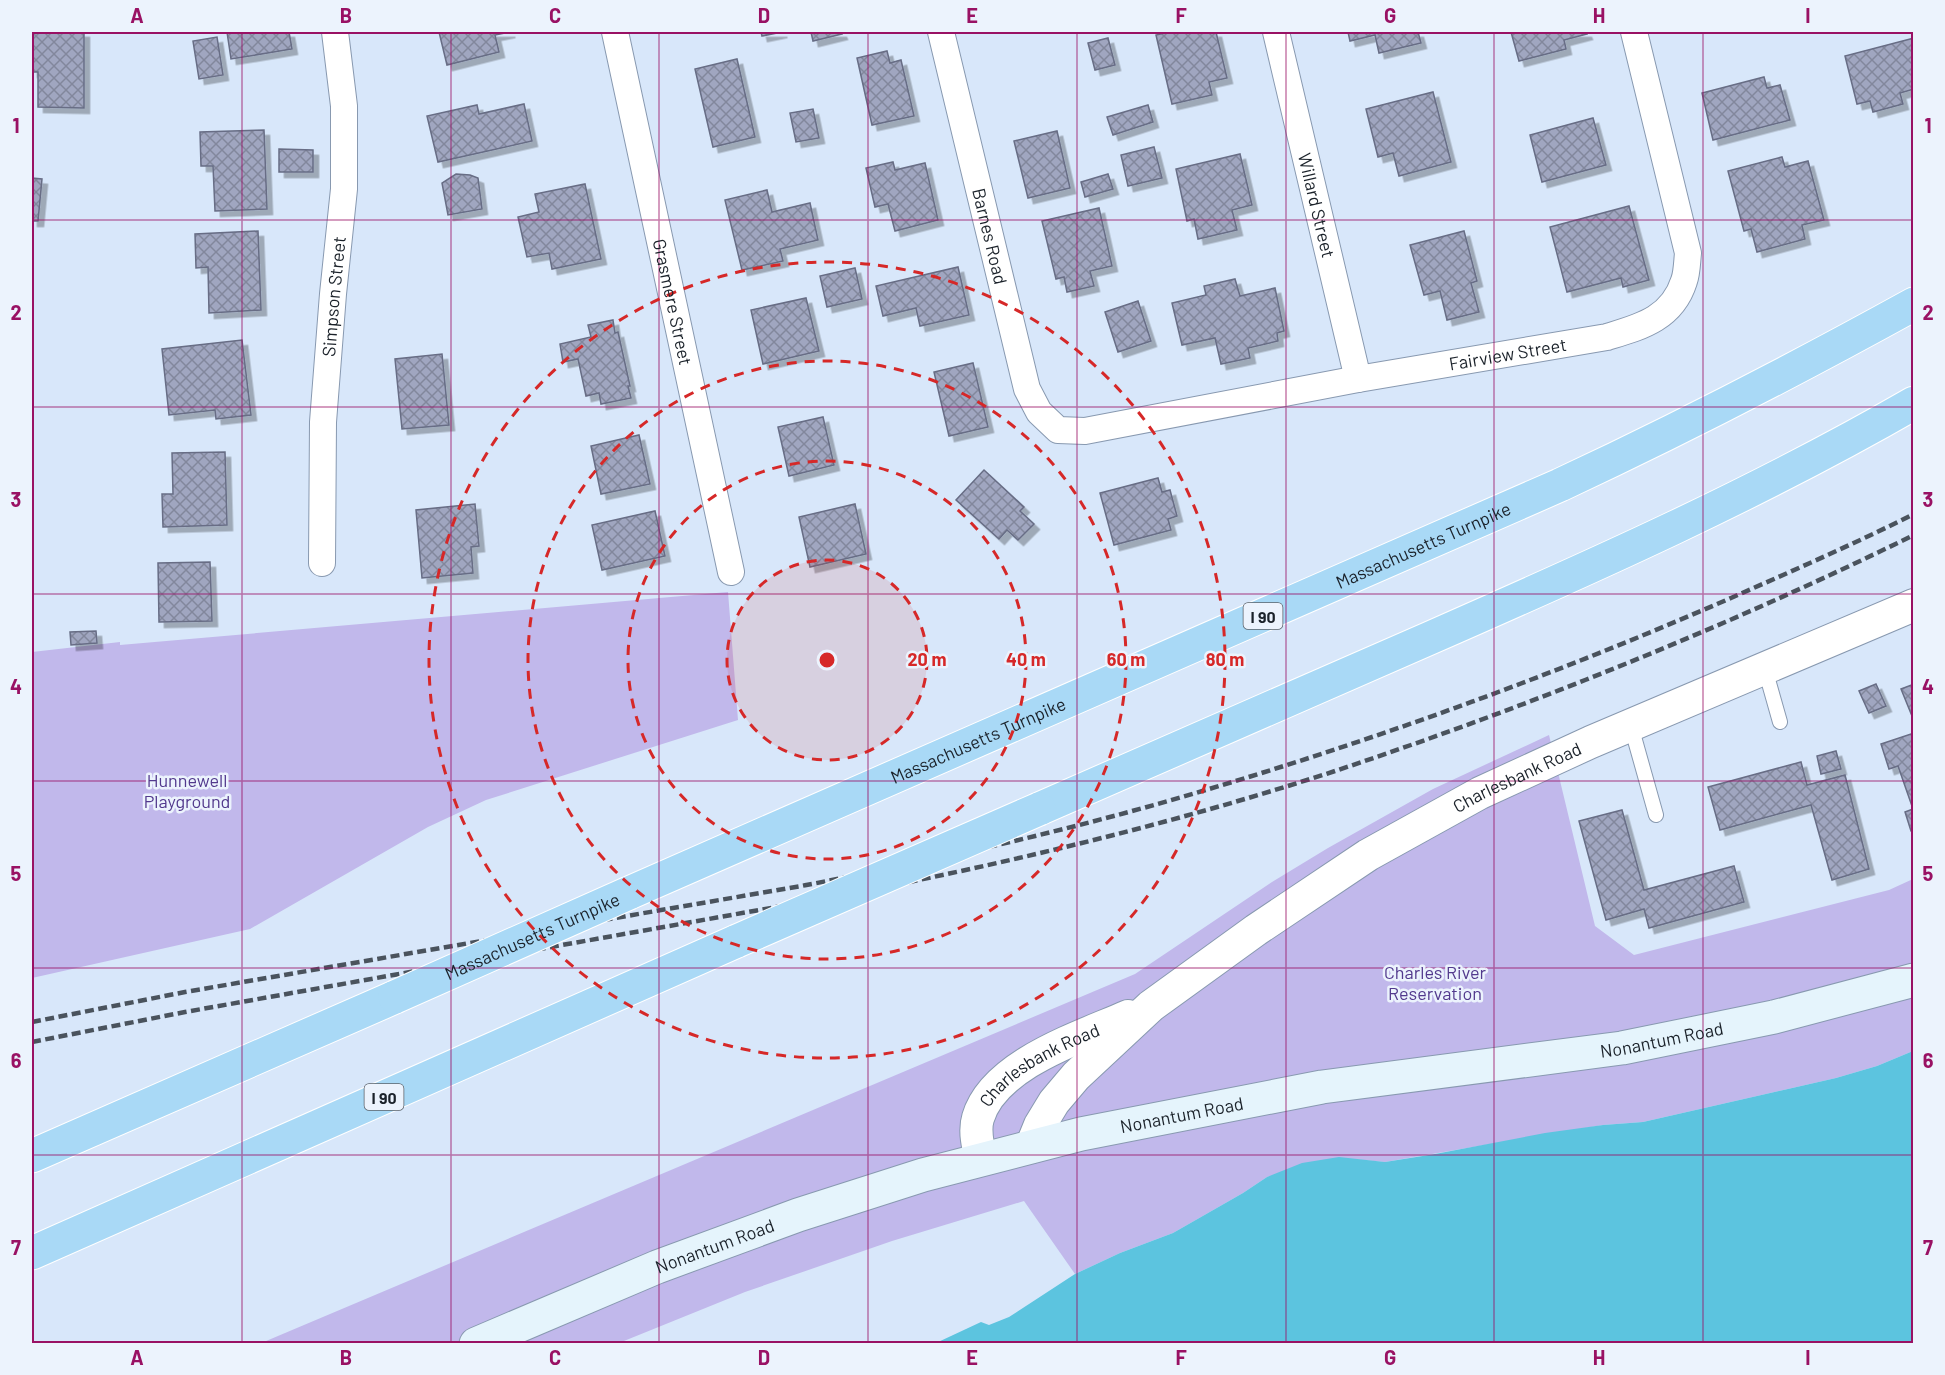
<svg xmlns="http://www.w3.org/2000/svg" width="1945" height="1375" viewBox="0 0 1945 1375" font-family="Barlow,sans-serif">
<defs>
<pattern id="building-cross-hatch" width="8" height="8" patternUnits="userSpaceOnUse" patternTransform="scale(1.5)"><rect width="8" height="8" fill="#a0a6c0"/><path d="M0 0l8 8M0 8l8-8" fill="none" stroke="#82879c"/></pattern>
<filter id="shadow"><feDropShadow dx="5.5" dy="5.5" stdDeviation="0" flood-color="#0004"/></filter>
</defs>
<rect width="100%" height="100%" fill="#d8e7fa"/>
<g fill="#c1b8eb">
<path d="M728,592L738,720L486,800L428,827L250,929L32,978V652L120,642V645Z"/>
<path d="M1549,735L1595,926L1634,955L1889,890L1913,879V1051L1877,1066L1836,1078L1643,1122L1603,1125L1385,1162L1339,1158L1267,1177L1243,1193L1173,1233L1120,1253L1075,1274L1024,1201L892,1241L745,1292L619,1343L259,1344L1135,974L1272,882L1328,848L1433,789Z"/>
</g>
<path fill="#5cc4df" d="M1913,1051V1343H936L981,1322L989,1325L1009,1317L1075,1274L1120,1253L1173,1233L1243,1193L1267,1177L1302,1163L1339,1157L1385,1162L1435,1154L1545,1133L1603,1125L1643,1122L1836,1078L1877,1066Z"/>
<g fill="url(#building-cross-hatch)" stroke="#676d85" stroke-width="1.5" filter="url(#shadow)">
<path d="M32,32H84V108L38,107V72H32Z"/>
<path d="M227,32H289L292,49L231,59Z"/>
<path d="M439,32H510L495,35L499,52L447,65Z"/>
<path d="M761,32H782L762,36Z"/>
<path d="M811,32H841L842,34L813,41Z"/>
<path d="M1169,32H1216L1227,78L1209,82L1212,95L1172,104L1156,35Z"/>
<path d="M1348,32H1418L1421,43L1379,53L1375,35L1350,41Z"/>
<path d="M1511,32H1586L1587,34L1564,40L1566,49L1519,61Z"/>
<path d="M217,37L223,75L199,79L193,41Z"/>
<path d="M1108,38L1115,65L1095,70L1088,43Z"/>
<path d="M1914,38V89L1900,93L1903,104L1873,112L1870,101L1857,104L1845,56Z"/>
<path d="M887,51L890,63L901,60L914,116L872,125L857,58Z"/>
<path d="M737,59L755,137L713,147L695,69Z"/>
<path d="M1764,77L1767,88L1780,85L1790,120L1713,140L1702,93Z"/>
<path d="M1433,92L1451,162L1399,176L1393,153L1378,157L1366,109Z"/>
<path d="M524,104L532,141L438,162L427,116L477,105L479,114Z"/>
<path d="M1148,105L1153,122L1113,135L1107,117Z"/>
<path d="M813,109L819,138L796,142L790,113Z"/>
<path d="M1593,118L1606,165L1542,182L1530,135Z"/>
<path d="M264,130L267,209L215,211L213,166H201L200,132Z"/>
<path d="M1057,131L1070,188L1028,198L1014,141Z"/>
<path d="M1154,147L1162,178L1128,186L1121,155Z"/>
<path d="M279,149L313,150V172H279Z"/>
<path d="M1240,154L1252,205L1232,210L1237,230L1198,239L1194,219L1187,221L1176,169Z"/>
<path d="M1782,157L1785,167L1808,161L1824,220L1802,225L1805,239L1757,252L1751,229L1744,231L1728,171Z"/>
<path d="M893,162L895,170L925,163L938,220L895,231L888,204L875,207L866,168Z"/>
<path d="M456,174L470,175L478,178L482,209L448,215L442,183Z"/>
<path d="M1108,174L1113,189L1085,197L1081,182Z"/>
<path d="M32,178L42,179L38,221H32Z"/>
<path d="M585,184L601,259L552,269L549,253L527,257L518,217L539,212L535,194Z"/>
<path d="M767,190L772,212L810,203L818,240L780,249L783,261L742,270L725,200Z"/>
<path d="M1629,206L1649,280L1623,287L1621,278L1567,292L1550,227Z"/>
<path d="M1099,208L1112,266L1090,271L1094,286L1067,292L1064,277L1056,279L1042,221Z"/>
<path d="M258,231L261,310L209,313L208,267L196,268L195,234Z"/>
<path d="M1464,231L1477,281L1471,283L1479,312L1447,320L1440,291L1424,295L1410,245Z"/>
<path d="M958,267L969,315L920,326L916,308L883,316L876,286Z"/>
<path d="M855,268L862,299L827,307L820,276Z"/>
<path d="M1235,279L1240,296L1275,288L1284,331L1277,333L1278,341L1248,348L1250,358L1221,364L1215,338L1182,345L1172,303L1206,295L1204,286Z"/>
<path d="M806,298L819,351L763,364L751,310Z"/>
<path d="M1138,301L1151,341L1118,352L1105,312Z"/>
<path d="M613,320L615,333L618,332L630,386H628L631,398L601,404L599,393L586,396L578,359L563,362L560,344L591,337L588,325Z"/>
<path d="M242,340L251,415L216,419L215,410L169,415L162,349Z"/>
<path d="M442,354L449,425L402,429L395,359Z"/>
<path d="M973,363L988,427L949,436L934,372Z"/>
<path d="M823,417L834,465L789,476L778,427Z"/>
<path d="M639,435L650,484L601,494L591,446Z"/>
<path d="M225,452L227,525L163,527L162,494H173L172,453Z"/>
<path d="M984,470L1024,507L1020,511L1034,524L1018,540L1007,530L999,539L956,500Z"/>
<path d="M1158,478L1162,492L1170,490L1177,516L1168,519L1171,530L1114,545L1100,493Z"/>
<path d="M475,504L479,546L471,547L473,573L422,578L416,510Z"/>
<path d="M855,504L866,554L810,567L799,517Z"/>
<path d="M655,511L665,556L602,570L592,525Z"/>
<path d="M210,562L212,621L159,622L158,563Z"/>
<path d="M96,631L97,643L71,645L70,632Z"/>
<path d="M1876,684L1886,706L1869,713L1859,691Z"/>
<path d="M1914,684V721L1901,689Z"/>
<path d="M1914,733V831H1911L1905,812L1913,809L1898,766L1889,769L1881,744Z"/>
<path d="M1836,751L1841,769L1821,774L1817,756Z"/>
<path d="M1801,762L1807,785L1845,775L1869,869L1832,880L1811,805L1720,830L1708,787Z"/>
<path d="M1622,810L1644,890L1734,866L1744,902L1649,928L1644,909L1606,920L1579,821Z"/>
</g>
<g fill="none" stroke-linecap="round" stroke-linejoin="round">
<g stroke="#8899b0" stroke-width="16">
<g id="service">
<path d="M1765,669L1780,722"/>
<path d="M1631,726L1656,815"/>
</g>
</g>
<g stroke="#8899b0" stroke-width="28">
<g id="minor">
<path id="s1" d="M615,32L731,572"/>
<path id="s2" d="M941,32L1027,389L1039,412L1058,430L1085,431L1358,379L1607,337C1640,327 1672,319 1684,281C1687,273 1687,262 1688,253L1634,32"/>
<path id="s3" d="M1276,32L1358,379"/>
<path id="s4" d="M322,563L323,422L333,294L344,189V106L335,32"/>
</g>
</g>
<g stroke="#8899b0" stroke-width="34">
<g id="tertiary">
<path id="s5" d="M1031,1147L1040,1125L1054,1102L1076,1076L1151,1006L1256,930L1368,855L1480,793L1591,742L1914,605"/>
<path id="s6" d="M981,1159C978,1147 974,1131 978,1118C994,1064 1081,1037 1128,1016"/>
</g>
</g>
<g stroke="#8899b0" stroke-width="35">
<g id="secondary">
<path id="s7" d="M476,1344L657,1267L798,1215L923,1175L1081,1134L1322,1087L1622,1048L1774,1017L1914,980"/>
</g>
</g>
<g stroke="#fff" stroke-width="35">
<g id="motorway">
<path d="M1039,809C1169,752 1299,695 1430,638C1594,566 1758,493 1914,403"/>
<path id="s8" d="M629,893L1560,485C1680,429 1798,368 1914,304"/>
<path d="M32,1156L395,997"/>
<path d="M32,1253L737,941"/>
</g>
</g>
<use href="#service" stroke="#fff" stroke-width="14"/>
<use href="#minor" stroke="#fff" stroke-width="26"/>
<use href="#tertiary" stroke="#fff" stroke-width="32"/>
<use href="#secondary" stroke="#e5f4fc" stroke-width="33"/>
<use href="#motorway" stroke="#a9d9f6" stroke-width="33"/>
<g stroke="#4a535d" stroke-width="4.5" stroke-dasharray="9 4.5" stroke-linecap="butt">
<path d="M32,1022L185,992L801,886C939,860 1076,829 1209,789C1387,736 1561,672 1731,598C1792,571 1854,544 1914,514"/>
<path d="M32,1042L185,1012L855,893C1017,861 1179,822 1335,771C1533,705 1726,627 1914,535"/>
</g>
<g stroke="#fff" stroke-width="35" stroke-linecap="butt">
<g id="motorway-bridge">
<path d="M737,941L1039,809"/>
<path id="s9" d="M395,997L629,893"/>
</g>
</g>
<use href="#motorway-bridge" stroke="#a9d9f6" stroke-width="33"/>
</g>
<path fill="none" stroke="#991164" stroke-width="1.5" stroke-opacity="0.55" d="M242,32V1344M451,32V1344M659,32V1344M868,32V1344M1077,32V1344M1286,32V1344M1494,32V1344M1703,32V1344M32,220H1914M32,407H1914M32,594H1914M32,781H1914M32,968H1914M32,1155H1914"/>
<circle cx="827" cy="660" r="100" fill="#d62828" fill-opacity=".12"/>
<g fill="none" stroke="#d62828" stroke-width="3" stroke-dasharray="10 8">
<circle cx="827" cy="660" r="100"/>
<circle cx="827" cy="660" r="199"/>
<circle cx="827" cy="660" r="299"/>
<circle cx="827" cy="660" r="398"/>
</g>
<g text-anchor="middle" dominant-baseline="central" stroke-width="5" stroke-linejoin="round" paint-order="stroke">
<g fill="#ecf3fd" stroke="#5a6169" stroke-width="1.5">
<rect x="1243.5" y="603" width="39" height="26" rx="4.5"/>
<rect x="364.5" y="1084" width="39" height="26" rx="4.5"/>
</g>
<g font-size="16" font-weight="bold" fill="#1b222a">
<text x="1263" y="616">I 90</text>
<text x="384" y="1097">I 90</text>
</g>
<g font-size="18" fill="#1b222a" stroke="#ecf3fd">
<text stroke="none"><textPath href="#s3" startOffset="178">Willard Street</textPath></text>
<text stroke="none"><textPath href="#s2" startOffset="210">Barnes Road</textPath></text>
<text stroke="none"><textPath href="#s4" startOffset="267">Simpson Street</textPath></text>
<text stroke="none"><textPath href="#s1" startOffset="276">Grasmere Street</textPath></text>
<text stroke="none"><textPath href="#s2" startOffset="876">Fairview Street</textPath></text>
<text stroke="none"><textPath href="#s8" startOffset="867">Massachusetts Turnpike</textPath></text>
<text stroke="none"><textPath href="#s8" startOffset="381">Massachusetts Turnpike</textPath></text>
<text stroke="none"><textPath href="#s5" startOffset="620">Charlesbank Road</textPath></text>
<text stroke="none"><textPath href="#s9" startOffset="150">Massachusetts Turnpike</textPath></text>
<text stroke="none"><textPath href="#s7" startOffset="1230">Nonantum Road</textPath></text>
<text stroke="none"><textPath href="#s6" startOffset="126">Charlesbank Road</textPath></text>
<text stroke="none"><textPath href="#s7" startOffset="744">Nonantum Road</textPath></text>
<text stroke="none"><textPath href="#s7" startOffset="258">Nonantum Road</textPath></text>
</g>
<g font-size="18" fill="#52398d" stroke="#ecf3fd">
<text x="187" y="780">Hunnewell<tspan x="187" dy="21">Playground</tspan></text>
<text x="1435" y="972">Charles River<tspan x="1435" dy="21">Reservation</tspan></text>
</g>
</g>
<circle cx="827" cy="660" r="9" fill="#d62828" stroke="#ecf3fd" stroke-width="3"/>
<g font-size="18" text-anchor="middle" font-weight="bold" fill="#d62828" stroke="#ecf3fd" stroke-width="5" stroke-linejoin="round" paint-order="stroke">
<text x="927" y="666">20 m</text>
<text x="1026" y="666">40 m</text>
<text x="1126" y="666">60 m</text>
<text x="1225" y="666">80 m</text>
</g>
<rect width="1945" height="1375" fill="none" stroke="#ecf3fd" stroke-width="66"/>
<rect x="33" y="33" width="1879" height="1309" fill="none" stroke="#991164" stroke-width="2"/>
<g font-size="20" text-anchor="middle" font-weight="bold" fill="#991164">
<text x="137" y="23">A</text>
<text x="346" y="23">B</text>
<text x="555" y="23">C</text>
<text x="764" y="23">D</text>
<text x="972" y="23">E</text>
<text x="1181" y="23">F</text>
<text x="1390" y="23">G</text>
<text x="1599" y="23">H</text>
<text x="1808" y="23">I</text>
<text x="16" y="133">1</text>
<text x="1928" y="133">1</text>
<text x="16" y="320">2</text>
<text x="1928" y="320">2</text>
<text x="16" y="507">3</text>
<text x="1928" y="507">3</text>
<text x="16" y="694">4</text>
<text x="1928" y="694">4</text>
<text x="16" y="881">5</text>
<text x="1928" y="881">5</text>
<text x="16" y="1068">6</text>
<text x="1928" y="1068">6</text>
<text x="16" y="1255">7</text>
<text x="1928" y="1255">7</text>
<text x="137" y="1365">A</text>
<text x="346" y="1365">B</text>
<text x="555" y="1365">C</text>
<text x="764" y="1365">D</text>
<text x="972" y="1365">E</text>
<text x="1181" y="1365">F</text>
<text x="1390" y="1365">G</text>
<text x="1599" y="1365">H</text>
<text x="1808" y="1365">I</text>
</g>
</svg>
